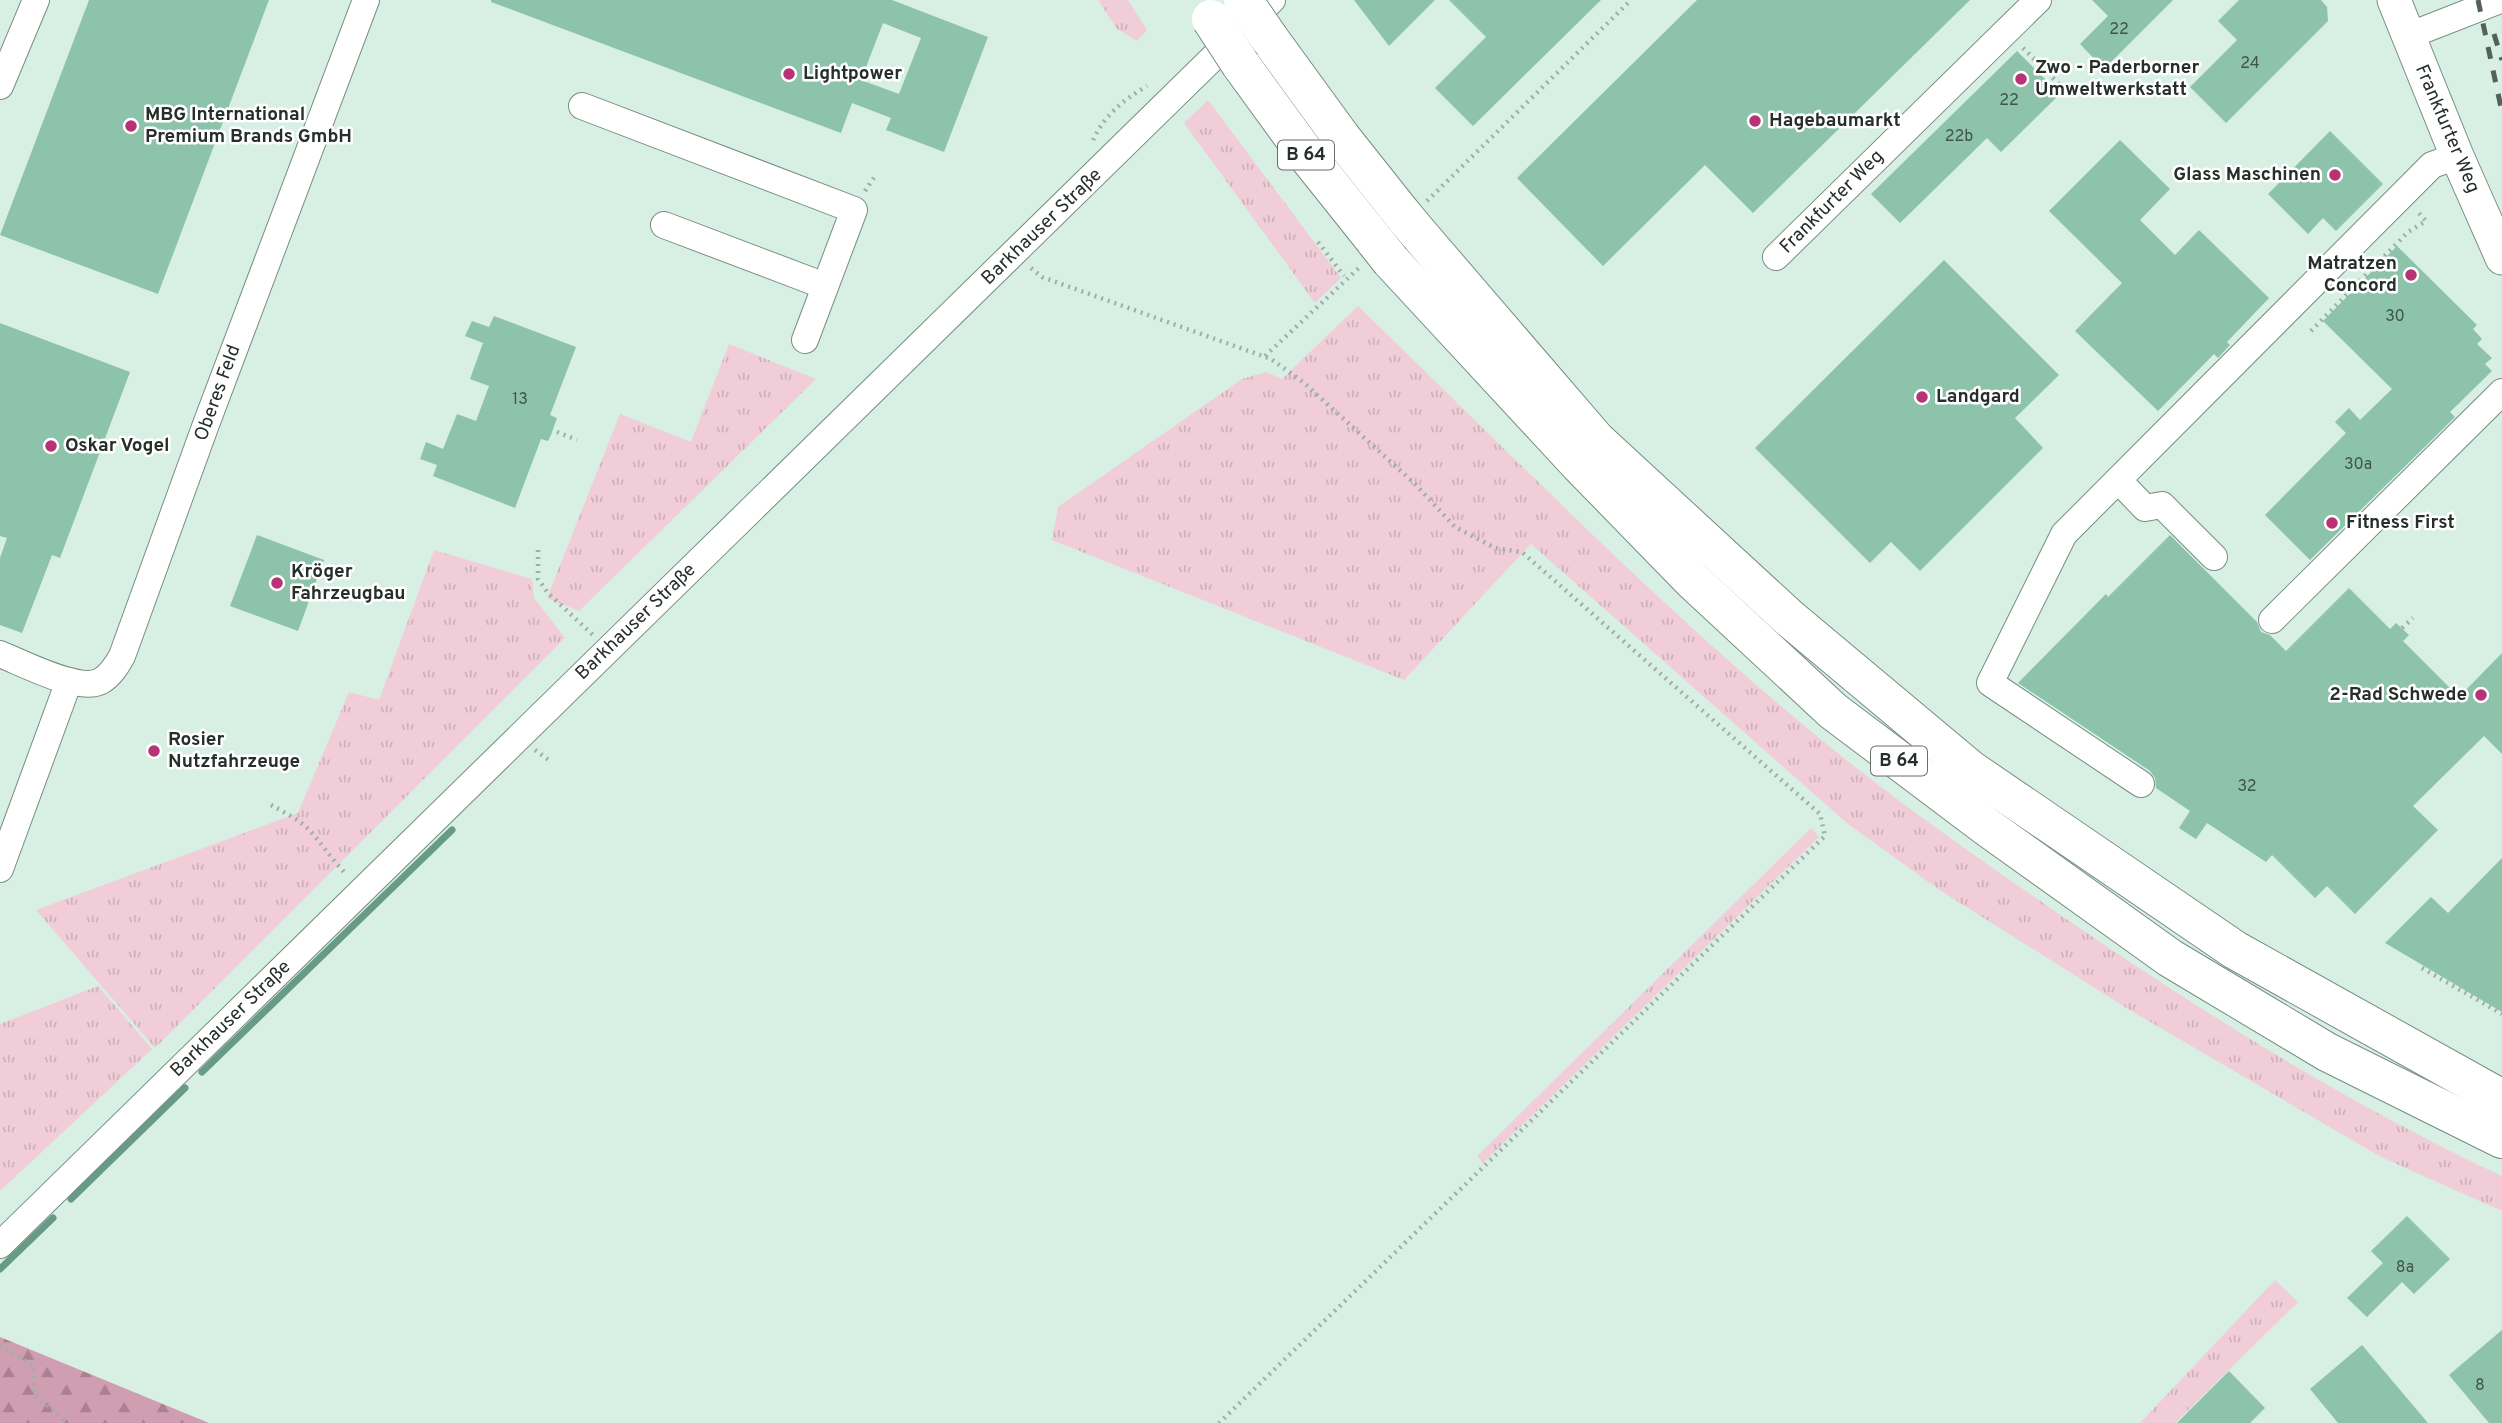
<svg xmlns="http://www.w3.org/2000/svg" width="2502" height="1423" viewBox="0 0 2502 1423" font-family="Overpass,sans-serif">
<defs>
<pattern id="grass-tufts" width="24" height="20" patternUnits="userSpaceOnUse" patternTransform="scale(1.75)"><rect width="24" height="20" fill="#f1cdda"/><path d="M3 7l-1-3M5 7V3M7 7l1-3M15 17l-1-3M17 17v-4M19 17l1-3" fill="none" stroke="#ceb0bb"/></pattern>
<pattern id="forest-firs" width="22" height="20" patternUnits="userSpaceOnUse" patternTransform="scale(1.75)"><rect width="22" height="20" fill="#d09eb1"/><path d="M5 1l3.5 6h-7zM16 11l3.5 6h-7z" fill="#a98190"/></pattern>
</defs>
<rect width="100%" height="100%" fill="#d8efe4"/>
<g fill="url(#grass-tufts)">
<path d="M1098,0H1128L1147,30L1137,41L1117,29Z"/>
<path d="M1208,100L1341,278L1315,303L1184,123Z"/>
<path d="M1358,306C1507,450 1652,600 1813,733C1891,798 1975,856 2059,914C2200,1011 2346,1103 2502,1176V1211L2381,1157L2128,1009L1938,889L1848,824L1531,544L1404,680L1052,540L1058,507L1242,379L1266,372L1282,379Z"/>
<path d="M729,344L816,379L579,611L547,598L620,414L691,442Z"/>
<path d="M434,550L532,579L534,598L565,638L155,1048L36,910L298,813L349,692L379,700Z"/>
<path d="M1811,828L1819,837L1483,1163L1477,1156Z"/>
<path d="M98,986L152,1049L0,1191V1024Z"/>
<path d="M2275,1280L2298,1302L2175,1423H2140Z"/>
</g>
<path fill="url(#forest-firs)" d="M0,1337L209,1423H0Z"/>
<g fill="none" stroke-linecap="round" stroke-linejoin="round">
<g stroke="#689b86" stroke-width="7">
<path d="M202,1072L452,830"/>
<path d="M71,1199L185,1088"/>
<path d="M0,1269L53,1218"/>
</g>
</g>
<g fill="#8dc2ab" fill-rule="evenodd">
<path d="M89,0H269L158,294L0,235Z"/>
<path d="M491,0H892L988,37L944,152L886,130L891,118L852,103L841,133L491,2ZM883,23L921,38L899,94L861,80Z"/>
<path d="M1354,0H1435L1389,46Z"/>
<path d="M1449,0H1601L1473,126L1435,88L1486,37Z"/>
<path d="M1697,0H1970L1753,213L1705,165L1603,266L1517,178Z"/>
<path d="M2092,0H2173L2104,69L2080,44L2108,16Z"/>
<path d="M2239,0H2321L2327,7L2328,21L2226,123L2190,87L2237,40L2218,21Z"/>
<path d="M2017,51L2060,94L2001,152L1987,138L1900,223L1871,194Z"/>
<path d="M2330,131L2383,184L2336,231L2323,218L2308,234L2268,194Z"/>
<path d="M2120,140L2170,189L2140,220L2175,255L2199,230L2269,298L2227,342L2230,345L2218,358L2214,354L2158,411L2075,331L2122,283L2049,211Z"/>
<path d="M2397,246L2477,325L2473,329L2482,339L2477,344L2492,358L2485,364L2492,371L2450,412L2455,417L2310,560L2265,515L2346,433L2335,422L2349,408L2360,420L2392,389L2323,321Z"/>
<path d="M1944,260L2059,375L2015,418L2043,448L1920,571L1891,542L1870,563L1755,448Z"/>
<path d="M494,316L576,347L550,415L557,418L551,435L548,441L541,439L515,508L433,476L437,465L420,459L426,442L443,449L457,414L476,421L489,386L470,379L483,343L465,336L472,321L489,327Z"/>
<path d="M0,323L130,372L60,558L52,555L22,633L0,625V558L7,538L0,536Z"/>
<path d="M257,535L324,560L298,631L230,606Z"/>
<path d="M2170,535L2257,622L2261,632L2270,635L2286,651L2349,588L2390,629L2396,623L2409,635L2403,641L2459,697L2502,653V754L2484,736L2413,806L2438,830L2355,914L2327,886L2315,898L2272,855L2266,862L2207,823L2196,839L2179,828L2190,811L2156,788L2155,778L2150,771L2018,683L2106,594L2108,597Z"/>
<path d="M2502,858V1012L2385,943L2431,897L2448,913Z"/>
<path d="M2407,1216L2450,1259L2414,1294L2402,1282L2367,1317L2347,1298L2383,1263L2371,1251Z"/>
<path d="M2502,1330V1423H2489L2449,1375Z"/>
<path d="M2362,1345L2428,1423H2338L2310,1389Z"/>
<path d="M2229,1371L2265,1408L2250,1423H2177Z"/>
</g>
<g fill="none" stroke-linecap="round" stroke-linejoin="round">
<g stroke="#778d83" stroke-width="28">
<g id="minor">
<path d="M2408,36L2500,0"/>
<path d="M0,86L36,0"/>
<path d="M582,106L854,210L805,340"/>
<path d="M664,225L825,286"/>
<path d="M1776,257L2038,0"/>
<path d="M2118,480L2145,508L2162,505L2214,557"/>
<path d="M2272,620L2502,392"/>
<path d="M0,654C23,663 79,693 101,681C111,675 117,665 122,656L205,427L366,0"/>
<path d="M2141,784L1990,683L2064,534L2432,165L2457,156"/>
<path d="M0,869L69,681"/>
<path d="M0,1245L1272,0"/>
</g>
</g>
<g stroke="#778d83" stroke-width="35">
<path id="major" d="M2394,0L2457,156L2502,258"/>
</g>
<g stroke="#778d83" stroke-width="40">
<g id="highway">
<path d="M1269,38L1341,137L1403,215"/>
<path d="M1241,65L1305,153L1376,242"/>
<path d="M1418,233L1596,440L1787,616L1971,770L2235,950L2502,1099"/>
<path d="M1391,261L1579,464L1692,580L1833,711L1987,827L2170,958L2327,1052L2502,1139"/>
</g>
</g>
<g stroke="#9dafa6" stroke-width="4.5" stroke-dasharray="2 5" stroke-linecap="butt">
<path d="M2023,48L2064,89"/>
<path d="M1093,140C1105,115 1123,100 1147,86"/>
<path d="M865,191L875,176"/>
<path d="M1427,201L1631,0"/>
<path d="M1318,242L1344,276"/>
<path d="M1031,268L1042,277L1271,359L1303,382L1325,402L1415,484L1455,527L1495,548L1522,552L1820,814L1825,836L1219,1423"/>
<path d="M2311,331L2408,232L2426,221L2417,211"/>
<path d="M1265,356L1361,266"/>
<path d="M557,432L577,440"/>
<path d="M538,550V579L548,593L593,635"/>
<path d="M2402,628L2413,618"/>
<path d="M535,750L550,761"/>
<path d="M271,805C285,813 301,820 312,833C324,847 334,862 347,875"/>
<path d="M2422,968L2502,1014"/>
<path d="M0,1346L33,1365L34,1394L68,1423"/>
</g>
<use href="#minor" stroke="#fff" stroke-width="26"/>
<use href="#major" stroke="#fff" stroke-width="33"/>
<use href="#highway" stroke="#fff" stroke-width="38"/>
<g stroke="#54605a" stroke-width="5" stroke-dasharray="12 12" stroke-linecap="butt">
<path d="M2478,0L2502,112"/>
<path d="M2494,34L2502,60"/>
</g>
<g stroke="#778d83" stroke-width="40" stroke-linecap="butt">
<g id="highway-bridge">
<path d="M1243,0L1269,38"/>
<path d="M1211,19L1241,65"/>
<path d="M1403,215L1418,233"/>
<path d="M1376,242L1391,261"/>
</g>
</g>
<use href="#highway-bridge" stroke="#fff" stroke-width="38"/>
</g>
<g fill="#b73276" stroke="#fff" stroke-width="2.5">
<circle cx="789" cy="74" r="7"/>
<circle cx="2021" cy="79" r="7"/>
<circle cx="1755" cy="121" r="7"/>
<circle cx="131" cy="126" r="7"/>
<circle cx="2335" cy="175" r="7"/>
<circle cx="2411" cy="275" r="7"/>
<circle cx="1922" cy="397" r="7"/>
<circle cx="51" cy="446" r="7"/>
<circle cx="2332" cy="523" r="7"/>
<circle cx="277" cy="583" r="7"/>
<circle cx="2481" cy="695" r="7"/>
<circle cx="154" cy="751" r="7"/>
</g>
<g text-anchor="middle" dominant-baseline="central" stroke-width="5" stroke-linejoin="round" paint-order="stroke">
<g font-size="16" fill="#40544b">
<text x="2119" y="30">22</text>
<text x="2250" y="64">24</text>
<text x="2009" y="101">22</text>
<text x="1959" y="137">22b</text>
<text x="2395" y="317">30</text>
<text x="520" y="400">13</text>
<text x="2358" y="465">30a</text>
<text x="2247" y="787">32</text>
<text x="2405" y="1268">8a</text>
<text x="2480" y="1386">8</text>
</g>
<g fill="#fff" stroke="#676d6b" stroke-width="2">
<rect x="1278" y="140.5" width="56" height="29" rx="5"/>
<rect x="1871" y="746.5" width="56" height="29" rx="5"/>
</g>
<g font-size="18" font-weight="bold" fill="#262f2b">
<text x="1306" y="155">B 64</text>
<text x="1899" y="761">B 64</text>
</g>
<g font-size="19" font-weight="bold" fill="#262f2b" stroke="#fff" text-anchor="start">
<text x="2035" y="68">Zwo - Paderborner<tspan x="2035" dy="22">Umweltwerkstatt</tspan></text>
<text x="803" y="74">Lightpower</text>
<text x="145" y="115">MBG International<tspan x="145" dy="22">Premium Brands GmbH</tspan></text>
<text x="1769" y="121">Hagebaumarkt</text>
<text x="2321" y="175" text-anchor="end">Glass Maschinen</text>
<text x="2397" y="264" text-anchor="end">Matratzen<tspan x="2397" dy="22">Concord</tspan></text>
<text x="1936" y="397">Landgard</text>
<text x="65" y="446">Oskar Vogel</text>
<text x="2346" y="523">Fitness First</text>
<text x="291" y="572">Kröger<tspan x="291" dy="22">Fahrzeugbau</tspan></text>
<text x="2467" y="695" text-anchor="end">2-Rad Schwede</text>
<text x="168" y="740">Rosier<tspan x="168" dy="22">Nutzfahrzeuge</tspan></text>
</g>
<g font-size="19" fill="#262f2b" stroke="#fff">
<text transform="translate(2447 129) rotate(67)">Frankfurter Weg</text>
<text transform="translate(1832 202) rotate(-45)">Frankfurter Weg</text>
<text transform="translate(1042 227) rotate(-44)">Barkhauser Straße</text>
<text transform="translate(218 393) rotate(-70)">Oberes Feld</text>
<text transform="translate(636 622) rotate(-44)">Barkhauser Straße</text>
<text transform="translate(231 1019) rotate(-44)">Barkhauser Straße</text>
</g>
</g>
</svg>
